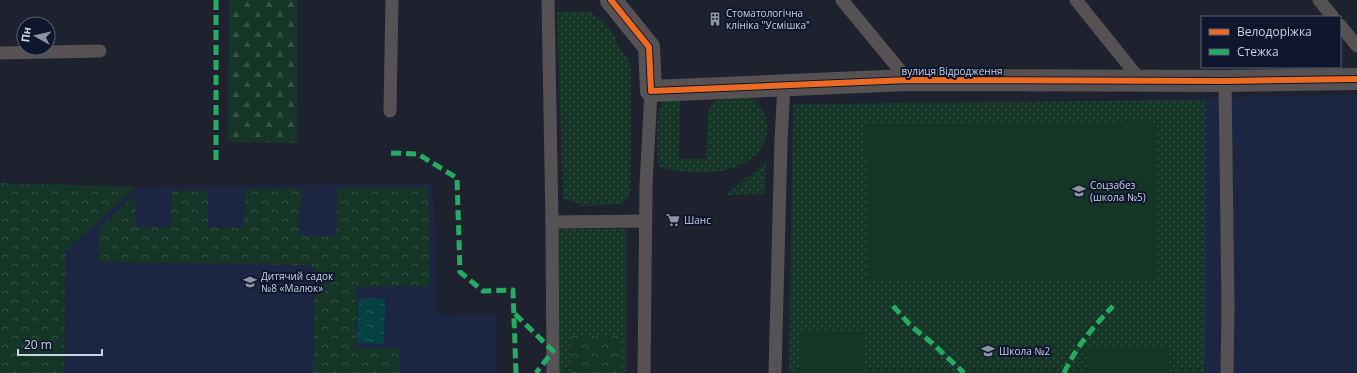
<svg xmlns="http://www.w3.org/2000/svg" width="1357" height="373" viewBox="0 0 1357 373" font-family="'Open Sans',sans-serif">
<defs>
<pattern id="grass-dots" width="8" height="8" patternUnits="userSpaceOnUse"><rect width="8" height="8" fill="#153527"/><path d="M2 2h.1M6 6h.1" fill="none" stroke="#365146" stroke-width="1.8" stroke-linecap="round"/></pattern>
<pattern id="forest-firs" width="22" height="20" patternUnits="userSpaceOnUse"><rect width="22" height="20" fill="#153527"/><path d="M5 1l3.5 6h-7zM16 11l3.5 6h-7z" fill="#365146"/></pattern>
<pattern id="park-crowns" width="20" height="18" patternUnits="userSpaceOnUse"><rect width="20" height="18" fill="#153527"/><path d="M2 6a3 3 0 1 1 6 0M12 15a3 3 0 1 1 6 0" fill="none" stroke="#365146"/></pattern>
<pattern id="water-ripples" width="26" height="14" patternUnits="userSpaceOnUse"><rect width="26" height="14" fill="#034143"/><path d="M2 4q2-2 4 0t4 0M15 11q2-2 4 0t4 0" fill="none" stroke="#265b5e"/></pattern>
</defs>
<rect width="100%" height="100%" fill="#1e222f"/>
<g fill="#1c2642">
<path d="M1357,94V373H1205L801,109Z"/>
<path d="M433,183L437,315L497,314V373H64L66,251L136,187Z"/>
</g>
<g fill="url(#grass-dots)">
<path d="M557,11L590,12L605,22L631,65L630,196L622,204L583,206L563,198Z"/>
<path d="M732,94C737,94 744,93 748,95C753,97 758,104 761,108C776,131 764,154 740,165C719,176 681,173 659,167C657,151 656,122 660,107C661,104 663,101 665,99H680L679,159H706L708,111L717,99Z"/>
<path d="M1206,100L1205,373H789L793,104Z"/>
<path d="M766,162L765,194L726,195Z"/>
<rect x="558" y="229" width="68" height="144"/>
</g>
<path fill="url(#forest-firs)" d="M229,0H298L297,143L228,142Z"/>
<g fill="url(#park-crowns)">
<path d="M0,183L136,187L66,251L64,373H0Z"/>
<path d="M428,187L430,286L357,287L356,348H400V373H313L315,268L308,265L98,262L99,228L135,195L136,227H171L172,191H208V228H243L246,189H301L299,236L336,237L338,188Z"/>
<rect x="572" y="336" width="49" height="37"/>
</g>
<g fill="#153527">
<path d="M1156,122L1157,278L868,281L866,125Z"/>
<path d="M800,331L863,333L862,373H799Z"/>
<path d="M1169,347L1170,373H1086V348Z"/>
</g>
<path fill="url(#water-ripples)" d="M359,298L385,299L384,344L357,343Z"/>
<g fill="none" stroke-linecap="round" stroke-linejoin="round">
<g stroke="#565254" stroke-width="13">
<path d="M548,0L552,222L553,373"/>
<path d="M842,0L908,80"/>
<path d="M1076,0L1141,81"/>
<path d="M1319,0L1333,17"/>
<path d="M1340,25L1357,46"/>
<path d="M0,53L100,51"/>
<path d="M1225,81L1228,307L1227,373"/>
<path d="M390,111L392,0"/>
<path d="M552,222L646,221"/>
<path d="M644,373L646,185L651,91"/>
<path d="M775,373L781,141L784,85"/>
</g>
<path stroke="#565254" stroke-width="22" d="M611,0L649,47L651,91L908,80L1225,81L1357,79"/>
<g stroke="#26ab63" stroke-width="5" stroke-dasharray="10 5" stroke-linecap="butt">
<path d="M216,0V161"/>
<path d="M391,153L418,154L457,178L460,272L483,291L513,290L516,373"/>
<path d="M893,306L912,327L932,343L964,373"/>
<path d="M515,314L553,351L536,373"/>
<path d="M1064,373C1076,347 1093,327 1113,306"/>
</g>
<g stroke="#0d162d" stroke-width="8">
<path id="cycleway" d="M611,0L649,47L651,91L908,80L1225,81L1357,79"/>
</g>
<use href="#cycleway" stroke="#ed6a23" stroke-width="6"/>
</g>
<defs>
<g id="building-bare" transform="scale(1.08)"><path d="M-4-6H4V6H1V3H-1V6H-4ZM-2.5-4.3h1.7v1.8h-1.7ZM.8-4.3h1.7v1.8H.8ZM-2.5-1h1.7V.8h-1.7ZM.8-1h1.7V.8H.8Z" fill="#8e94a3" stroke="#0d162d" stroke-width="2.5" paint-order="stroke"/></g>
<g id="school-bare" transform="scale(1.08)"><path d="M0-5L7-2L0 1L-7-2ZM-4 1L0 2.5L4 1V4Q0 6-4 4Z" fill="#8e94a3" stroke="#0d162d" stroke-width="2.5" paint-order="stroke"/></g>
<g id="supermarket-bare" transform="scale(1.08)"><path d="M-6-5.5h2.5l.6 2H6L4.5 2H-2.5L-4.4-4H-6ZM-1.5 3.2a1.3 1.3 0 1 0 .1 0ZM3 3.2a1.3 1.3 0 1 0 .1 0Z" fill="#8e94a3" stroke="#0d162d" stroke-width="2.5" paint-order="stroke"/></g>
</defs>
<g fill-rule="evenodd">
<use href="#building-bare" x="715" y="19"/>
<use href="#school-bare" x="1079" y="191"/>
<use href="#supermarket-bare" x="673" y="220"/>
<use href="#school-bare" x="250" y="282"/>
<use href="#school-bare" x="988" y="351"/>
</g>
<g text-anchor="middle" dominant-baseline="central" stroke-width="4" stroke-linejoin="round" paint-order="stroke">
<g font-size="10" fill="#cad1e2" stroke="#0d162d" text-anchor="start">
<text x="726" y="13">Стоматологічна<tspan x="726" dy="12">клініка "Усмішка"</tspan></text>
<text x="1090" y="185">Соцзабез<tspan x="1090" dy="12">(школа №5)</tspan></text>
<text x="684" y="220">Шанс</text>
<text x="261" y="276">Дитячий садок<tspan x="261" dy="12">№8 «Малюк»</tspan></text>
<text x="999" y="351">Школа №2</text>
</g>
<g font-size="10" fill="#cad1e2" stroke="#0d162d">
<text x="952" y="71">вулиця Відродження</text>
</g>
</g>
<rect x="1201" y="16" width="140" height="52" fill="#0d162d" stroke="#596175"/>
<rect x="1209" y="29" width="20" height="6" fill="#ed6a23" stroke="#596175"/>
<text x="1237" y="36" font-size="12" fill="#cad1e2">Велодоріжка</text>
<rect x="1209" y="49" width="20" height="6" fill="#26ab63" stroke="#596175"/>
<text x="1237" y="56" font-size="12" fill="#cad1e2">Стежка</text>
<g transform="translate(36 36) rotate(278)"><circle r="19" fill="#0d162d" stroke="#596175"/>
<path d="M0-3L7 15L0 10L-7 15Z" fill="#8e94a3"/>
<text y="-6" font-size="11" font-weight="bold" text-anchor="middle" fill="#cad1e2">Пн</text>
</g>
<path d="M18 349v6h84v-6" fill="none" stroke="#cad1e2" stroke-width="2"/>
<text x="24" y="349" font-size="12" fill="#cad1e2" stroke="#0d162d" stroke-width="3" paint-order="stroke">20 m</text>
</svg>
